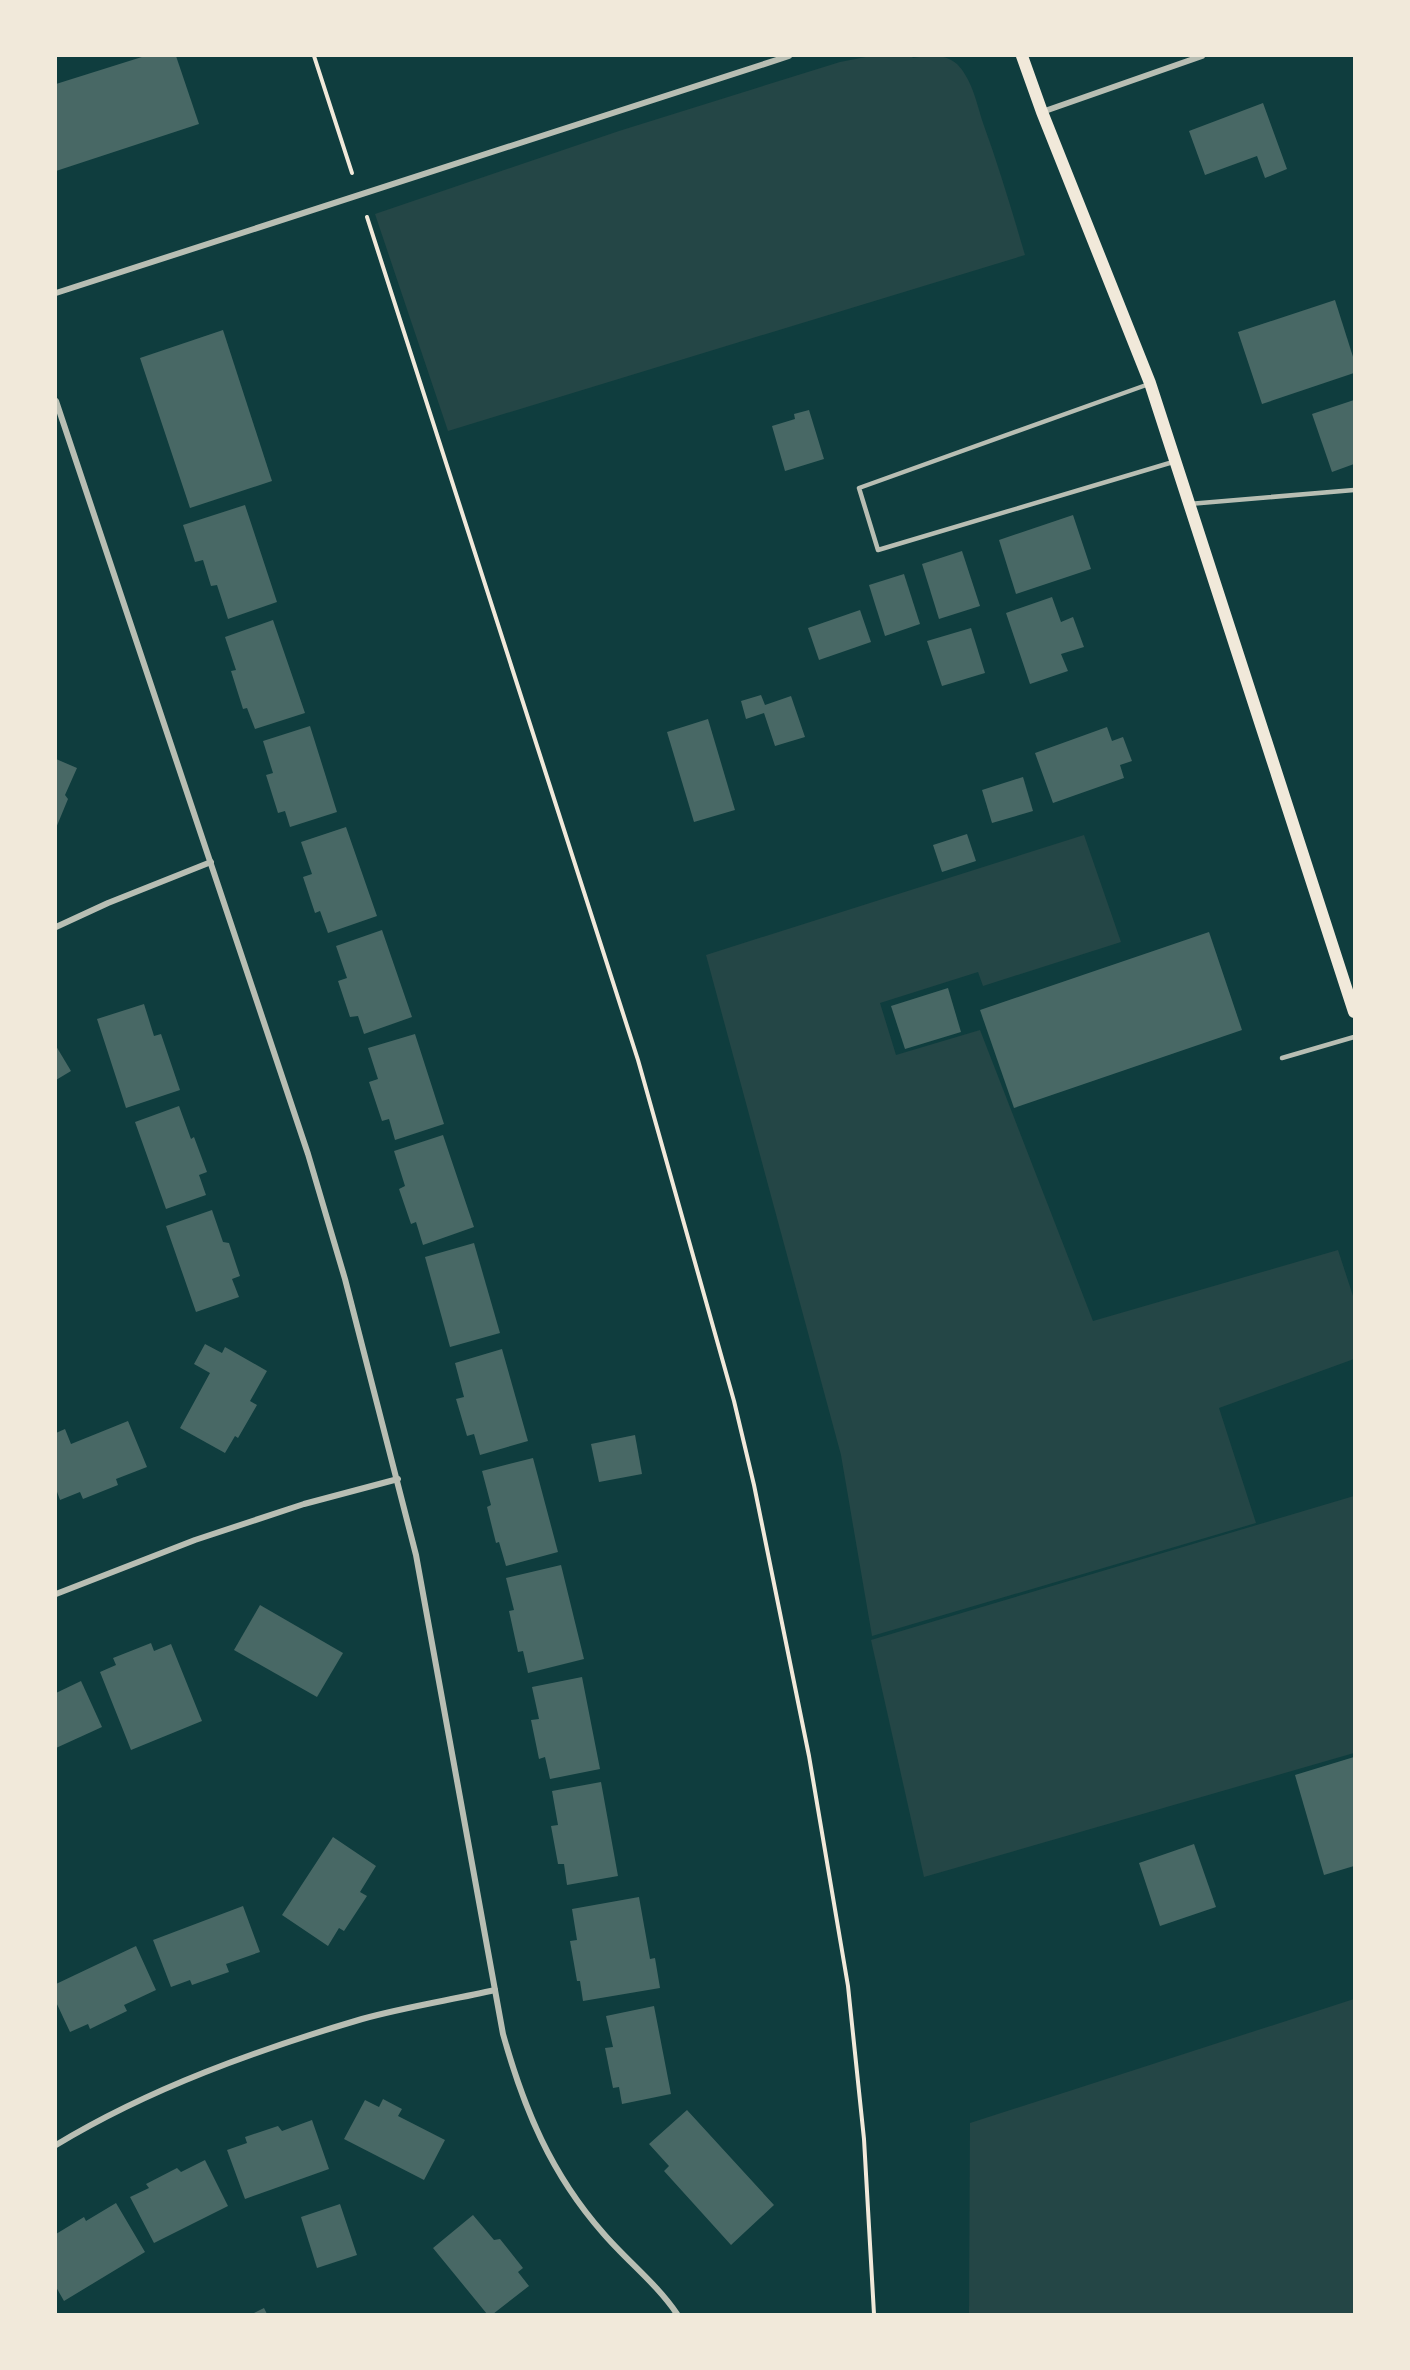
<svg xmlns="http://www.w3.org/2000/svg" width="1410" height="2370" viewBox="0 0 1410 2370" font-family="Quicksand,sans-serif">
<rect width="100%" height="100%" fill="#0f3d3e"/>
<g fill="#244646">
<path d="M871,56H911L913,58C927,55 945,53 957,64C972,79 977,104 983,123C999,167 1012,211 1025,255L448,431L375,214L619,131L840,62Z"/>
<path d="M1084,835L1121,942L983,986L978,972L880,1003L896,1055L980,1030L1093,1321L1338,1250L1354,1299V1359L1219,1408L1256,1523L872,1636L841,1455L706,955Z"/>
<path d="M1354,1496V1753L924,1877L871,1640Z"/>
<path d="M1354,1999V2314H969L970,2123Z"/>
</g>
<g fill="#486865">
<path d="M145,56H176L199,124L56,171V84Z"/>
<path d="M1263,103L1287,169L1265,178L1257,156L1205,175L1189,131Z"/>
<path d="M1335,300L1354,360V373L1262,404L1238,332Z"/>
<path d="M223,330L272,481L190,508L140,358Z"/>
<path d="M1354,400V464L1332,472L1312,414Z"/>
<path d="M809,410L824,459L785,471L772,426L795,419L794,414Z"/>
<path d="M245,505L277,602L228,619L217,585L211,586L203,560L195,562L183,525Z"/>
<path d="M1073,515L1091,569L1016,594L999,540Z"/>
<path d="M962,551L980,606L939,619L922,564Z"/>
<path d="M904,574L920,624L885,636L869,585Z"/>
<path d="M1052,597L1061,622L1073,617L1084,647L1061,654L1068,671L1030,684L1006,613Z"/>
<path d="M860,610L871,642L819,660L808,628Z"/>
<path d="M273,620L305,713L255,729L247,708L243,709L231,671L236,670L225,637Z"/>
<path d="M971,628L985,673L942,686L927,641Z"/>
<path d="M761,695L765,705L791,696L805,737L775,746L764,713L746,719L741,701Z"/>
<path d="M708,719L735,810L694,822L667,732Z"/>
<path d="M310,726L337,812L290,827L285,811L278,813L266,775L273,773L263,741Z"/>
<path d="M1107,727L1112,741L1123,737L1132,761L1120,765L1124,778L1053,803L1035,753Z"/>
<path d="M56,759L77,768L65,795L68,799L56,828Z"/>
<path d="M1023,777L1033,811L992,823L982,790Z"/>
<path d="M346,827L377,916L328,933L320,911L315,913L303,877L312,874L301,842Z"/>
<path d="M967,834L976,861L942,872L933,845Z"/>
<path d="M382,930L412,1017L364,1034L358,1016L350,1017L338,981L347,978L336,946Z"/>
<path d="M1209,932L1242,1030L1014,1108L980,1010Z"/>
<path d="M948,988L961,1032L905,1049L891,1006Z"/>
<path d="M144,1004L154,1036L161,1034L180,1090L126,1108L97,1019Z"/>
<path d="M415,1034L444,1124L395,1140L389,1119L382,1121L369,1082L378,1079L368,1048Z"/>
<path d="M56,1046L71,1071L56,1080Z"/>
<path d="M179,1106L191,1139L194,1137L207,1172L199,1175L206,1195L166,1209L135,1122Z"/>
<path d="M443,1135L474,1227L423,1245L416,1222L411,1224L399,1189L405,1186L394,1151Z"/>
<path d="M212,1210L223,1242L229,1243L240,1276L232,1279L239,1297L196,1312L166,1226Z"/>
<path d="M474,1243L500,1333L450,1347L425,1257Z"/>
<path d="M205,1344L222,1353L225,1347L267,1371L250,1401L257,1405L238,1438L235,1436L225,1453L180,1428L210,1373L194,1364Z"/>
<path d="M502,1349L528,1441L480,1455L474,1434L467,1436L456,1399L464,1397L455,1363Z"/>
<path d="M128,1421L147,1467L116,1479L118,1485L83,1499L80,1492L60,1500L56,1489V1433L65,1429L71,1444Z"/>
<path d="M635,1435L642,1474L599,1482L591,1444Z"/>
<path d="M533,1458L558,1552L506,1566L499,1542L496,1543L487,1507L491,1505L482,1471Z"/>
<path d="M561,1565L584,1659L528,1673L523,1651L518,1652L509,1611L514,1610L506,1578Z"/>
<path d="M260,1605L343,1653L317,1697L234,1650Z"/>
<path d="M151,1643L154,1651L171,1644L202,1721L131,1750L100,1672L116,1665L113,1658Z"/>
<path d="M582,1677L600,1769L550,1779L545,1757L539,1759L531,1720L539,1719L532,1687Z"/>
<path d="M81,1681L102,1727L56,1748V1693Z"/>
<path d="M1354,1757V1866L1324,1875L1295,1775Z"/>
<path d="M601,1782L618,1876L567,1885L564,1864H558L551,1826L558,1825L552,1791Z"/>
<path d="M333,1837L376,1866L360,1892L367,1896L344,1931L339,1928L328,1946L282,1915Z"/>
<path d="M1194,1844L1216,1907L1160,1926L1139,1863Z"/>
<path d="M639,1897L650,1959L655,1958L660,1988L583,2001L580,1981H577L570,1941L577,1940L572,1909Z"/>
<path d="M243,1906L260,1952L226,1964L229,1972L192,1985L190,1980L171,1987L153,1940Z"/>
<path d="M136,1946L156,1990L124,2005L127,2011L90,2029L88,2024L70,2032L56,2002V1984Z"/>
<path d="M654,2006L671,2094L622,2104L619,2087L613,2088L605,2048L613,2047L606,2016Z"/>
<path d="M383,2099L402,2109L398,2116L445,2140L424,2180L344,2139L365,2100L379,2107Z"/>
<path d="M687,2110L774,2205L731,2245L664,2171L669,2166L649,2144Z"/>
<path d="M312,2120L329,2169L245,2199L227,2150L247,2143L245,2137L278,2126L282,2131Z"/>
<path d="M205,2160L228,2206L154,2243L130,2197L149,2188L146,2184L177,2168L181,2172Z"/>
<path d="M116,2203L145,2252L64,2301L56,2287V2234L84,2217L86,2221Z"/>
<path d="M340,2204L357,2255L317,2268L301,2217Z"/>
<path d="M473,2215L494,2240L500,2239L523,2268L518,2272L529,2286L493,2314H487L433,2248Z"/>
<path d="M264,2308L267,2314H252Z"/>
</g>
<g fill="none" stroke-linecap="round" stroke-linejoin="round">
<g stroke="#f1e9da" stroke-width="4">
<path d="M314,56L352,173"/>
<path d="M367,217L638,1060L734,1401L754,1485L809,1756L848,1986L864,2139L874,2314"/>
</g>
<g stroke="#b8beb3" stroke-width="4.5">
<path d="M1149,384L859,488L878,550L1173,462"/>
<path d="M1189,504L1354,490"/>
<path d="M1282,1058L1354,1037"/>
</g>
<g stroke="#b8beb3" stroke-width="6">
<path d="M1042,112L1202,56"/>
<path d="M56,293L789,56"/>
<path d="M56,401L308,1154L345,1279L416,1555L503,2034C524,2109 551,2174 603,2233C627,2261 657,2284 677,2314"/>
<path d="M56,927L108,903L211,862"/>
<path d="M56,1594L195,1540L304,1504L398,1479"/>
<path d="M56,2145C150,2088 257,2050 362,2019C405,2007 451,2000 495,1990"/>
</g>
<path stroke="#f1e9da" stroke-width="12" d="M1022,56L1042,112L1150,383L1354,1012"/>
</g>
<rect width="1410" height="2370" fill="none" stroke="#f1e9da" stroke-width="114"/>
</svg>
